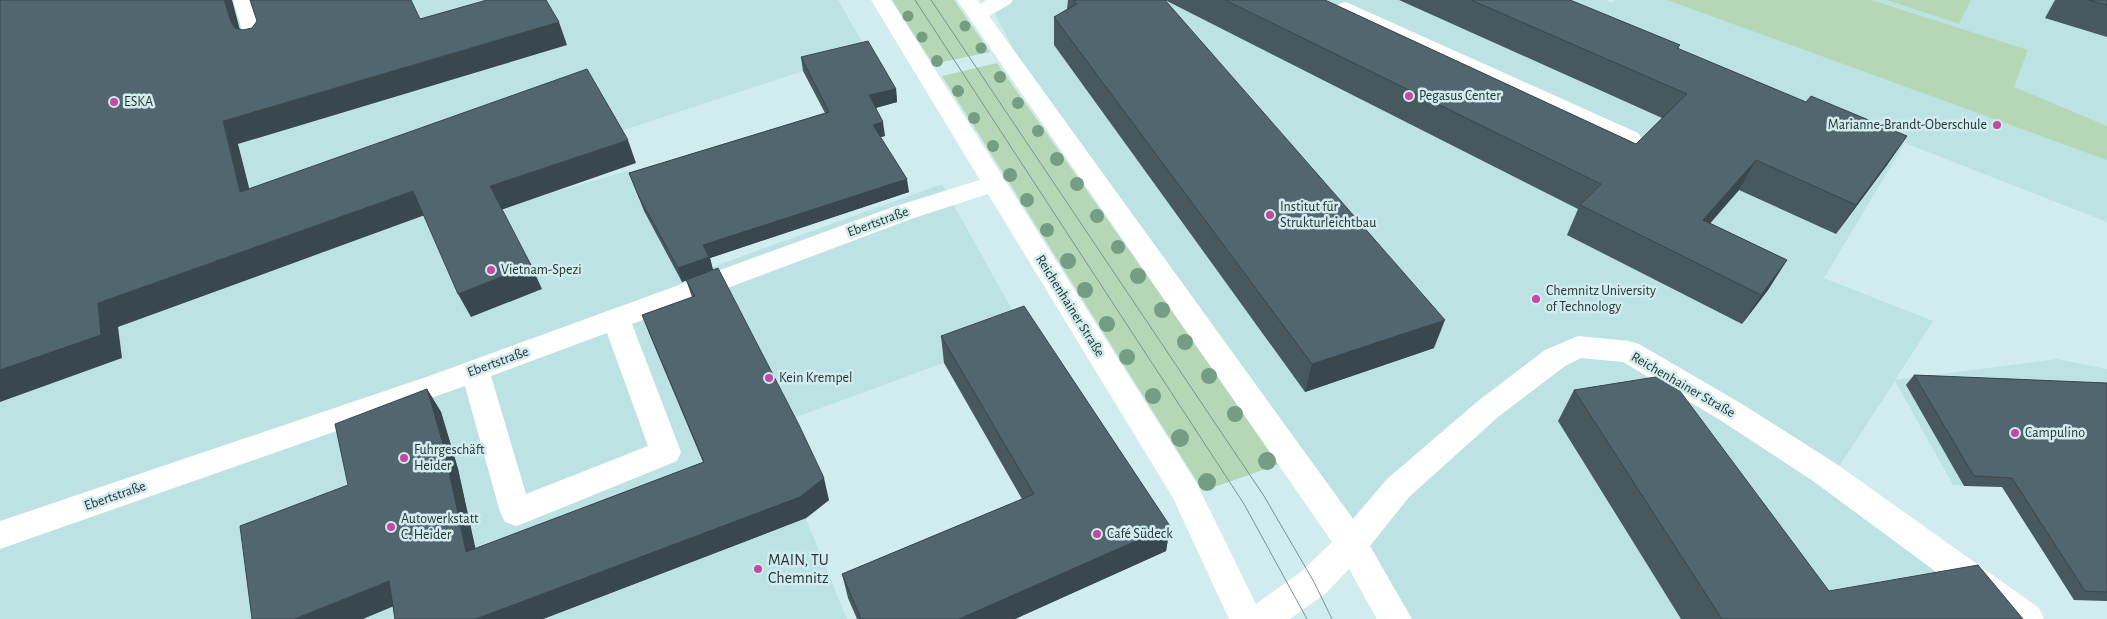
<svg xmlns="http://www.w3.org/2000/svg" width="2107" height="619" viewBox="0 0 2107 619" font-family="'Alegreya Sans',sans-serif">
<rect width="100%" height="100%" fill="#d1ecee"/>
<g fill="#bde2e4" fill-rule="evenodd">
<path d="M0,0H838L869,54L803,71L618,132L636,163L549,194L630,170L682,278L942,184L1025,333L791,419L829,500L806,519L847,619H0ZM511,122L546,194V195L524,201Z"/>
<path d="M1003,0H1606L1613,3L1615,0H1886L1959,24L1970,0H2107V222L1905,143L1824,278L1933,321L1895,380L2057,359L2107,369V601L2074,600L2003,487L1953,485L1895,381L1838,468L2040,619H1410L1358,525L1021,64L991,6Z"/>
</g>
<g fill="#b6d7b6">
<path d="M892,0H954L990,52L933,64Z"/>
<path d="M1667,0H1871L2028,50L2014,87L2107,126V160Z"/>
<path d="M1886,0H1971L1959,24Z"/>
<path d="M997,63L1280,464L1203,491L942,76Z"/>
</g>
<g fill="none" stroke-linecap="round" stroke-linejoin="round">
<g fill="#fff" fill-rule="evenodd">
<path d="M233,0H253L268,44L265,49L257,51L249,49L246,44Z"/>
<path d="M871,0H891L1196,482L1256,604L1302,571L1332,542L957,0H978L980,4L987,0H1013L1010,4L989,16L1353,519L1387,479L1478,401L1545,350L1578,336L1629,341L1639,344L1742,404L1835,463L2039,608L2044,619H2000L1813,481L1720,420L1623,362L1581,358L1565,366L1498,417L1409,497L1370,546L1412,619H1377L1349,569L1326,593L1290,619H1229L1173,498L988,194L911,219L632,324L681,452L677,461L527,522L516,526L505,522L500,512L465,386L0,549V521L432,375L893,207L980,180ZM607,333L648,446L526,494L491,376Z"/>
<path d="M1346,2L1638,133L1642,138L1638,143L1630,145L1622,143L1339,12L1336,8L1339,4Z"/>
</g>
<g stroke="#7c8f90" stroke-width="1">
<path d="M915,0L1244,504L1307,619"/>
<path d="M931,0L1264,496L1314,582L1332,619"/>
</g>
</g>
<g fill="#749d84">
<circle cx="908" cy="16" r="5.5"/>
<circle cx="965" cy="26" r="5.5"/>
<circle cx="922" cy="37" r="5.5"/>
<circle cx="981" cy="48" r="5.5"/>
<circle cx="937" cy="61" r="6"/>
<circle cx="1000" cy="77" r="6"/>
<circle cx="958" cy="91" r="6"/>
<circle cx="1018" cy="103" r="6"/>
<circle cx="974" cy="118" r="6"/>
<circle cx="1038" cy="131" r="6"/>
<circle cx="993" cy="146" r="6"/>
<circle cx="1057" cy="159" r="7"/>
<circle cx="1010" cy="175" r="7"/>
<circle cx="1077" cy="184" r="7"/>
<circle cx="1027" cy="200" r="7"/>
<circle cx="1097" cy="216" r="7"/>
<circle cx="1047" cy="230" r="7"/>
<circle cx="1118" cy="247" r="7"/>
<circle cx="1068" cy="261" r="8"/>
<circle cx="1138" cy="276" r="8"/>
<circle cx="1085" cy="290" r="8"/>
<circle cx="1162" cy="310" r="8"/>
<circle cx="1107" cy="324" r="8"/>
<circle cx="1185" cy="342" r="8"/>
<circle cx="1127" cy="357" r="8"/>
<circle cx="1209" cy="376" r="8"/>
<circle cx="1153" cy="396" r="8"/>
<circle cx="1235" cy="414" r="8"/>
<circle cx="1180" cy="438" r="9"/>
<circle cx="1267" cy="461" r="9"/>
<circle cx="1207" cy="482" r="9"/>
</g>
<g fill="#47585f">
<path d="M1068,0H1325L1636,144L1662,118L1399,0H1570L1680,45L1678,49L1806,102L1907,136L1887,165L1836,234L1739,190L1710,223L1787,260L1768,290L1742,324L1567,235L1578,209L1165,0L1434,348L1305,392L1054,45V17L1067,9Z"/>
<path d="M2055,0H2107V37L2045,18Z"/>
<path d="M801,57L896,89L897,102L876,108L885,136L880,137L909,192L710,258L713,270L829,500L806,518L543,619H395L393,607L348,485L427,389L441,412L458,469L475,549L703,462L651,338L642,315L692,297L686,280L682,282L644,211L629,173L825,113L803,71Z"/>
<path d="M941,336L1170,526L1166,551L1015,619H857L848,598L842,574L1022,499L944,363Z"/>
<path d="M1914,375L2107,383V601L2074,600L2002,487L1964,486L1906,385Z"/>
<path d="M1574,390L1829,591L2023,619H1681L1558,421Z"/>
</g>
<g fill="#39474e">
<path d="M224,0H232L244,45L231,22Z"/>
<path d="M559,22L567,45L238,144L256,215L240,192L223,121Z"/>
<path d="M896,89L897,102L871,109L869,95Z"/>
<path d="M883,122L885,136L874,139L873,125Z"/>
<path d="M1907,136L1887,165L1836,234L1856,205Z"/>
<path d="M628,140L636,163L501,210L490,186Z"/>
<path d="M1756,160L1739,190L1687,250L1703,220Z"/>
<path d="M907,179L909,192L710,258L713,270L682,282L678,268L703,245Z"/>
<path d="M413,191L425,215L118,327L122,358L0,402V370L98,303Z"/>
<path d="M1787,260L1768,290L1742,324L1761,295Z"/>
<path d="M531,265L542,289L471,317L458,294Z"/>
<path d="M1445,320L1434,348L1305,392L1312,364Z"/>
<path d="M427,389L441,412L458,469L481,573L466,552Z"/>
<path d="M824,478L829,500L806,518L543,619H476Z"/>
<path d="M1170,526L1166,551L1015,619H959Z"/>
<path d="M389,581L406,601L363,619H294Z"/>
</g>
<g fill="#52666f" stroke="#39474e">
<path d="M0,0H224L231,22L235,28L243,30L252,28L257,21L250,0H411L420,19L487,0H546L559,22L223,121L240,192L587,69L628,140L490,186L531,265L458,294L413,191L98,303L101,335L0,370Z"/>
<path d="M1074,0H1165L1445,320L1312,364L1054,17L1077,4Z"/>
<path d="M1225,0H1325L1636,144L1687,94L1471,0H1570L1680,45L1677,48L1806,102L1811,96L1907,136L1856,205L1756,160L1703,220L1787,260L1761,295L1580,205L1601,184Z"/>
<path d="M2089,0H2107V5Z"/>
<path d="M868,41L896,89L869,95L883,122L873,125L907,179L703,245L709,257L678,268L639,197L629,173L829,112L801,57Z"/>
<path d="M718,268L799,425L824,478L800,497L476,619H395L389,581L294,619H252L240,526L348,485L335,424L427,389L444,447L466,552L704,462L642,315L695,296L686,280Z"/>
<path d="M1024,306L1170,526L959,619H861L842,574L1034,494L941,336Z"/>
<path d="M1668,375L1829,591L1978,565L2023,619H1722L1574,390Z"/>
<path d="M1914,375L2107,383V592L2085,591L2012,478L1974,476Z"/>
</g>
<g fill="#c24aa0" stroke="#d1ecee" stroke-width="2">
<circle cx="1409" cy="96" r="5"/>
<circle cx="114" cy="102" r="5"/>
<circle cx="1997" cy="125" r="5"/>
<circle cx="1270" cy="215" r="5"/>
<circle cx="491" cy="270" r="5"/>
<circle cx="1536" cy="299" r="5"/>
<circle cx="769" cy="378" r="5"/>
<circle cx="2015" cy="433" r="5"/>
<circle cx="404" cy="458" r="5"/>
<circle cx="391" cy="527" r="5"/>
<circle cx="1097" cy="534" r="5"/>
<circle cx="758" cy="569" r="5"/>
</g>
<g text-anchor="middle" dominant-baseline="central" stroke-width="5" stroke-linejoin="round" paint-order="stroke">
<g font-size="14" fill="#283333" stroke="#d1ecee" text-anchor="start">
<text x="1419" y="96">Pegasus Center</text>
<text x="124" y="102">ESKA</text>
<text x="1987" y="125" text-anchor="end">Marianne-Brandt-Oberschule</text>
<text x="1280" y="207">Institut für<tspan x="1280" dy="16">Strukturleichtbau</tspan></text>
<text x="501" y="270">Vietnam-Spezi</text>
<text x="1546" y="291">Chemnitz University<tspan x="1546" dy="16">of Technology</tspan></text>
<text x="779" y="378">Kein Krempel</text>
<text x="2025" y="433">Campulino</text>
<text x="414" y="450">Fuhrgeschäft<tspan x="414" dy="16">Heider</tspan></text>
<text x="401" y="519">Autowerkstatt<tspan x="401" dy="16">C. Heider</tspan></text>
<text x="1107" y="534">Café Südeck</text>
</g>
<g font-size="14" fill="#283333" stroke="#d1ecee">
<text transform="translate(878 222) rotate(-20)">Ebertstraße</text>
<text transform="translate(1070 306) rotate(58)">Reichenhainer Straße</text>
<text transform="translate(498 362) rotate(-20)">Ebertstraße</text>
<text transform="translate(1683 385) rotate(30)">Reichenhainer Straße</text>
<text transform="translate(115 496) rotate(-19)">Ebertstraße</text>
</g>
<g font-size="16" fill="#283333" stroke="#d1ecee" text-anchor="start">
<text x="768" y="560">MAIN, TU<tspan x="768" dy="18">Chemnitz</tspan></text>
</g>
</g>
</svg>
